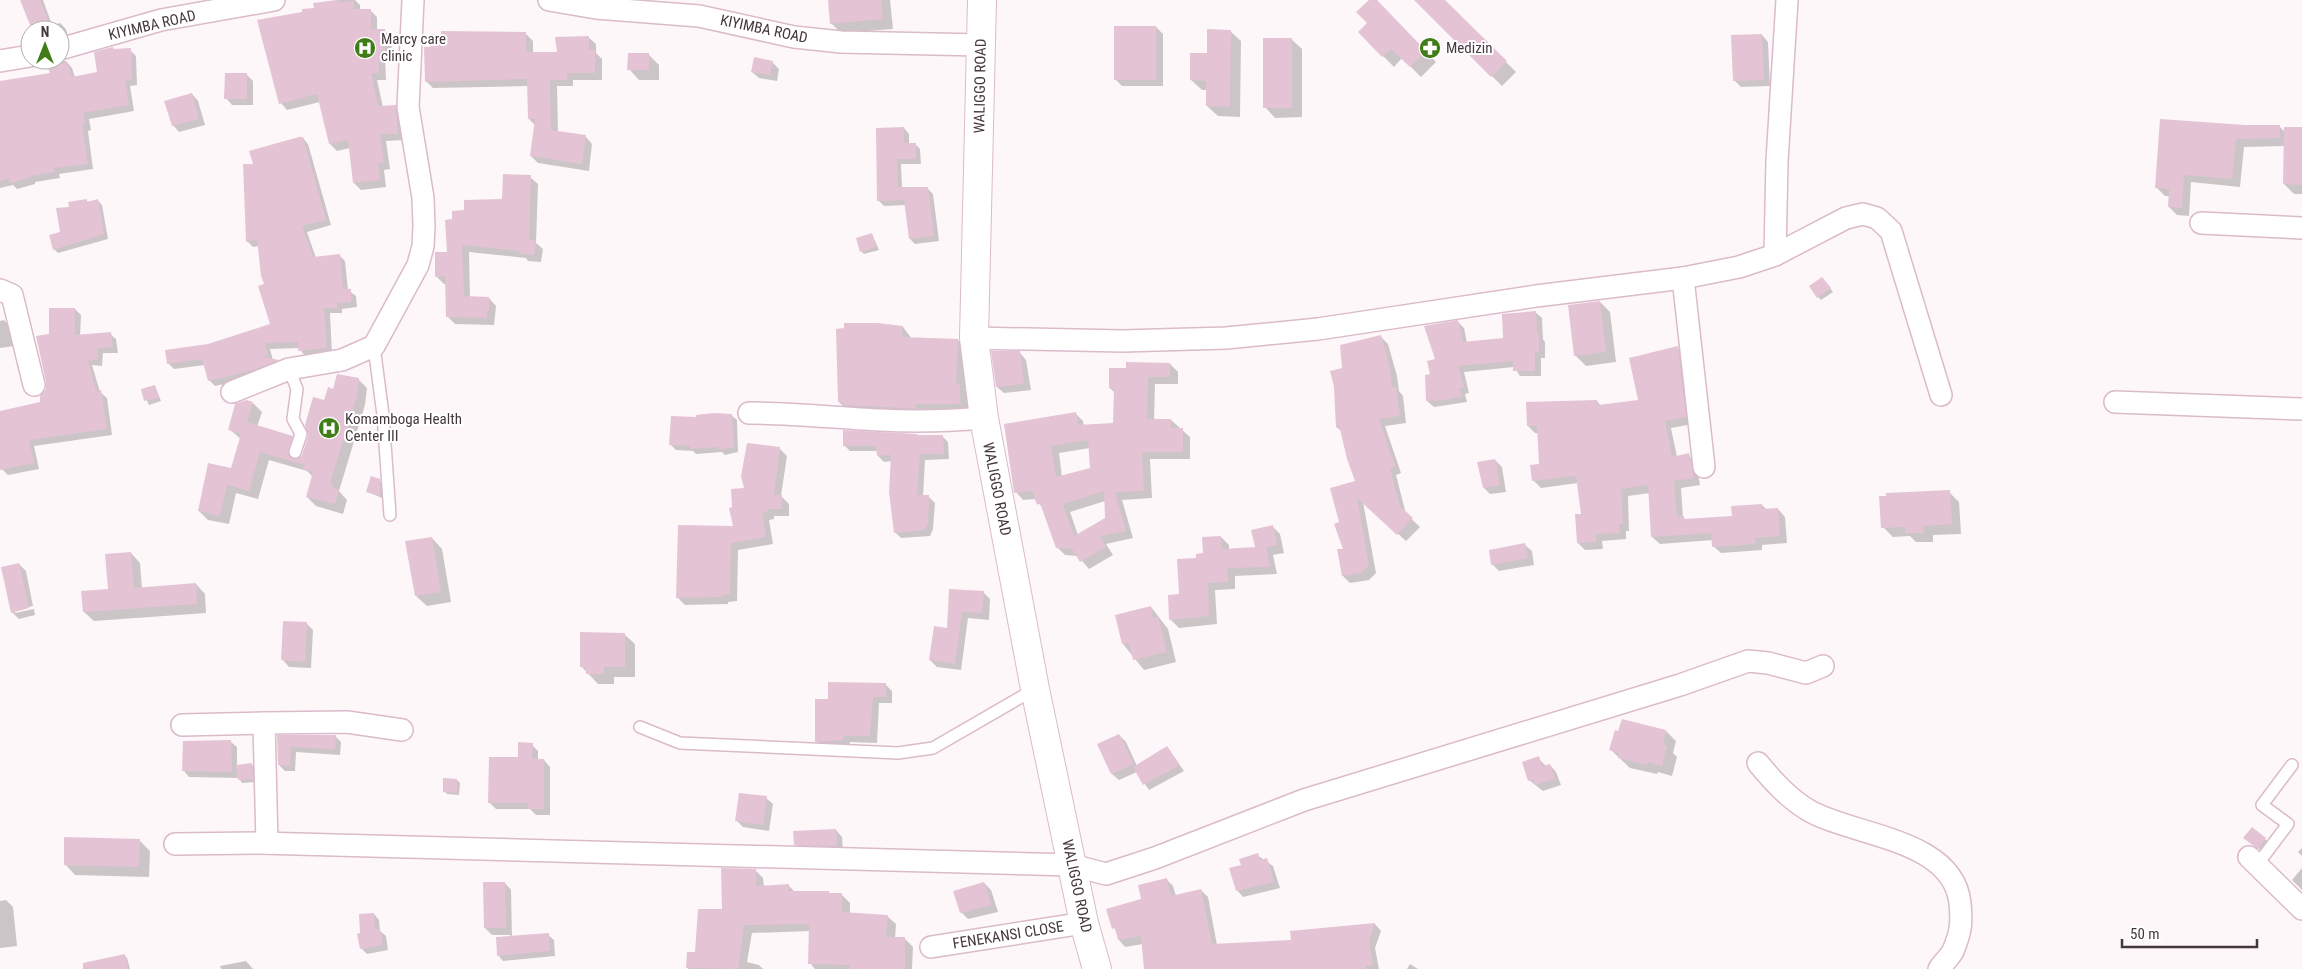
<svg xmlns="http://www.w3.org/2000/svg" width="2302" height="969" viewBox="0 0 2302 969" font-family="'Roboto Condensed',sans-serif">
<rect width="100%" height="100%" fill="#fef7fa"/>
<g fill="#0003" fill-rule="evenodd">
<path d="M21,0H43L52,25L60,23L66,29L69,41L60,45V30H30V43L27,30L33,29Z"/>
<path d="M339,0H355L360,5V10H370L377,17V30H384L391,37L392,58L385,59L386,80H377L383,107L395,106L402,113L404,140L386,141L390,169L384,170L386,187L361,190L354,183L350,148L337,151L330,144L320,102L287,110L281,103L304,13L315,9L314,4Z"/>
<path d="M829,0H890L893,29L841,33L831,23Z"/>
<path d="M1371,0H1375L1436,62L1421,77L1402,58L1394,67L1359,32L1368,23Z"/>
<path d="M1415,0H1443L1516,72L1502,86Z"/>
<path d="M1156,27L1163,34V86H1122L1115,79Z"/>
<path d="M1230,31L1241,41L1240,117L1218,116L1207,106V90H1202L1191,80L1208,54Z"/>
<path d="M526,34L533,41V53H558L588,37L596,44V53L602,59V80H573V86H557L558,132L585,136L592,144L589,171L538,163L531,156L535,125L529,119V86L433,88L426,81Z"/>
<path d="M1762,35L1768,42L1770,86L1741,87L1734,80Z"/>
<path d="M1291,39L1302,49V117L1275,118L1265,107Z"/>
<path d="M113,48L115,50H130L136,56L137,85L130,86L134,111L89,119L91,130L88,131L93,169L59,174L60,178L35,182V184L17,189L13,185L0,188V82L51,74L47,60L66,61L72,68L75,77L98,73Z"/>
<path d="M648,54L659,65V80H639L629,69Z"/>
<path d="M772,62L779,69L777,81L759,78L752,72Z"/>
<path d="M246,74L253,81V105H232L226,98Z"/>
<path d="M192,94L198,101L205,125L179,132L173,125Z"/>
<path d="M2245,126H2279L2285,132L2302,128V194H2294L2284,184L2285,146L2244,147L2240,187L2191,182L2189,216L2177,215L2169,207L2170,196H2165L2157,188Z"/>
<path d="M904,128L909,134V144H915L920,149L921,164H901L902,188L928,189L933,194L939,241L915,244L910,239L906,205L884,206L879,201Z"/>
<path d="M303,138L308,144L331,225L307,232L316,258L339,255L345,261L348,290L356,296L357,307L342,309V313H330L332,354L305,356L299,348L270,349L273,360L278,361L283,366L256,377L215,386L209,380L205,365L174,369L168,363L208,345L272,325L259,246L253,247L247,241L255,165Z"/>
<path d="M530,177L538,184L536,243L543,249L541,262L528,261L526,258L469,252L470,298H489L496,306L494,325L455,324L447,316V284H444L436,276L448,254L453,220L466,211L503,200Z"/>
<path d="M86,200L89,203L98,201L102,205L108,239L58,253L54,249L70,208Z"/>
<path d="M872,234L879,250L864,254L861,251Z"/>
<path d="M1825,281L1833,292L1821,300L1818,297Z"/>
<path d="M1600,302L1610,312L1616,362L1586,366L1575,355Z"/>
<path d="M75,309L81,315L80,336L110,334L116,339L118,353H103L102,366L92,365L100,392L107,398L112,435L34,446L39,469L8,475L2,469L0,461V412L42,403L47,389L50,335Z"/>
<path d="M1535,312L1542,318L1543,339L1545,342V358H1541V376H1520L1514,367L1464,372L1469,393L1465,394L1467,402L1434,407L1427,401L1437,360L1458,322L1464,328L1467,343L1504,339Z"/>
<path d="M4,320L10,327L14,346L0,348V321Z"/>
<path d="M903,327L912,339L958,340L967,350L965,390L969,394V413L848,411L839,402Z"/>
<path d="M1380,336L1388,344L1397,376L1399,391L1403,396L1406,423L1385,426L1401,473L1396,475L1406,514L1420,527L1406,541L1363,502L1376,573L1369,580L1350,583L1343,576L1345,550L1340,523L1356,482L1342,432L1337,427L1335,387L1344,369Z"/>
<path d="M1677,348L1685,355L1693,424L1671,428L1677,457L1688,455L1696,462L1700,485L1681,488L1683,517L1686,520L1734,517L1762,505L1767,510L1778,509L1785,517L1787,543L1762,545V550L1721,553L1713,546V540L1660,544L1652,537L1650,493L1628,496L1629,531H1626V539L1602,541L1603,549L1585,550L1578,543L1582,515L1578,483L1541,488L1534,481L1540,465L1539,433H1535L1528,426L1597,401L1601,406L1640,401Z"/>
<path d="M1020,353L1026,360L1031,390L1004,393L997,387Z"/>
<path d="M1170,364L1178,372V384H1155L1154,420H1171L1190,437V459H1150L1152,498L1122,500L1133,538L1106,544L1113,555L1089,569L1078,556L1065,555L1057,547L1044,510L1036,499L1023,500L1016,492L1075,413L1083,421L1084,426L1115,424V393L1110,388L1127,370ZM1090,448L1092,468L1062,477L1059,453ZM1105,501L1106,519L1078,535L1070,512Z"/>
<path d="M358,379L367,388L365,405L339,491L347,500L343,514L316,506L307,497L313,477L307,471L269,460L258,499L236,493L229,524L208,520L199,511L232,470L241,439L229,429L253,403L262,412L257,427L292,437L301,446L297,461L303,456L325,402L334,391Z"/>
<path d="M155,386L161,401L149,405L142,390Z"/>
<path d="M731,415L737,420L738,452L725,455L722,452L696,454L693,451L676,450L670,444L698,419Z"/>
<path d="M942,436L948,442L949,459L925,460L923,497H929L935,503L933,529L930,536L901,538L895,532L892,461L884,462L878,456V451H850L844,445L918,437Z"/>
<path d="M780,449L787,456L781,496L789,504V516H774V519L769,520L773,544L738,550L737,601L728,602V604L685,605L677,597L734,527L745,489Z"/>
<path d="M1495,460L1502,467L1506,492L1490,494L1484,488Z"/>
<path d="M379,480L382,483V498L368,492Z"/>
<path d="M1949,492L1959,502L1961,534L1933,535V542H1916L1910,536L1893,537L1883,527Z"/>
<path d="M1272,526L1280,534L1284,553L1273,555L1277,574L1235,576V589L1215,590L1217,624L1179,628L1171,620L1198,559L1221,537L1229,545V550L1256,549Z"/>
<path d="M432,538L442,549L451,602L427,606L416,596Z"/>
<path d="M1525,545L1532,551L1534,565L1499,571L1492,564Z"/>
<path d="M131,553L140,563L142,589L196,584L205,594L206,613L94,621L84,612L109,590Z"/>
<path d="M19,564L26,571L33,606L15,610V613L34,609L35,615L19,619L12,612Z"/>
<path d="M950,590L983,592L990,599L989,620L968,618L961,670L937,667L930,660L948,629Z"/>
<path d="M1151,607L1168,629L1176,662L1144,670L1123,644Z"/>
<path d="M306,623L313,630L311,668L289,667L283,660Z"/>
<path d="M624,634L635,644V677H614V684H598L581,666Z"/>
<path d="M885,684L892,691V703H879L877,743L850,742L849,747L823,748L816,741L829,701Z"/>
<path d="M1666,731L1676,741L1673,753L1677,757L1672,776L1658,772L1657,774L1630,768L1611,750Z"/>
<path d="M1119,735L1126,742L1137,766L1167,747L1184,771L1149,790L1137,772L1119,780L1112,774L1099,745Z"/>
<path d="M335,736L341,742L340,755L296,752L295,771H285L279,765L278,737Z"/>
<path d="M231,742L237,747V766L252,765L255,768V782L242,783L239,778L189,777L184,771Z"/>
<path d="M532,745L538,751V760H544L550,767V815H536L530,809H496L490,803L519,759Z"/>
<path d="M1538,758L1546,766L1550,765L1556,772L1561,785L1543,791L1529,780Z"/>
<path d="M457,780L460,783L459,795L447,794L444,791Z"/>
<path d="M766,798L773,804L769,831L743,827L736,820Z"/>
<path d="M836,830L842,837L843,852L802,851L795,844Z"/>
<path d="M2265,839L2268,842L2262,851L2248,841Z"/>
<path d="M139,840L150,851L149,877L75,875L65,864Z"/>
<path d="M2302,848V856L2298,852Z"/>
<path d="M1257,855L1273,866L1280,888L1243,897L1237,890L1242,866Z"/>
<path d="M2302,868V890L2292,880Z"/>
<path d="M755,870L763,878L764,887L788,885L795,892H828L831,894H841L850,903V914L887,916L896,924L895,939H905L913,947L912,969H815L810,963V931L752,933L747,962L759,965L763,969H689L687,968L723,910Z"/>
<path d="M1167,880L1173,886L1176,896L1201,890L1208,897L1217,945L1292,942L1291,932L1375,924L1381,931L1375,948L1379,969H1145L1143,944L1125,947L1119,940L1108,910L1143,900Z"/>
<path d="M505,883L511,890L512,937L548,935L554,940L555,956L503,961L498,955L511,935H492L485,928Z"/>
<path d="M984,883L991,890L998,912L968,919L961,912Z"/>
<path d="M6,900L13,907L17,946L0,948V901Z"/>
<path d="M374,914L379,920L380,931L386,936L388,950L367,954L361,948Z"/>
<path d="M124,955L127,958L130,969H112Z"/>
<path d="M246,961L253,969H221L220,966Z"/>
<path d="M1410,964L1418,969H1407Z"/>
</g>
<g fill="#e4c3d4" fill-rule="evenodd">
<path d="M20,0H40L52,30H32Z"/>
<path d="M337,0V2L354,1V9H371V29H385V52H379V73H371L378,106L396,105L398,134H380L384,163H378L380,180L353,183L348,140L329,144L317,94L279,104L257,20L302,12V9L314,8L313,3Z"/>
<path d="M828,0H881L883,19L830,24Z"/>
<path d="M1369,0H1377L1426,51L1410,67L1391,49L1382,57L1358,32L1367,23L1356,12Z"/>
<path d="M1414,0H1445L1507,61L1491,77Z"/>
<rect x="1114" y="26" width="42" height="54"/>
<path d="M1207,29L1231,30L1230,107L1206,106V81L1190,80V53H1207Z"/>
<path d="M441,31L526,32V52H557L555,37L589,36V50H595V73H567V80H550L551,130L586,135L582,164L530,156L535,119H528L527,79L425,82L424,47H430V34H441Z"/>
<path d="M1762,34L1764,80L1733,81L1731,35Z"/>
<rect x="1263" y="38" width="29" height="70"/>
<path d="M113,47V49L131,48L132,79L125,80L129,105L83,113L85,124L82,125L88,164L54,168L55,172L30,176V178L10,183L9,178L0,181V81L50,73L48,68L67,62L72,77L97,72L94,52Z"/>
<path d="M628,53H649V70H627Z"/>
<path d="M754,57L773,61L770,75L751,72Z"/>
<path d="M225,73H247V99H224Z"/>
<path d="M192,93L199,119L172,126L164,101Z"/>
<path d="M2160,119L2245,125H2280V138L2236,139L2232,179L2184,175L2182,208L2168,207L2169,189L2155,188Z"/>
<path d="M904,127V143H916V159H897L898,187H928L934,236L909,239L904,200L877,201L876,128Z"/>
<path d="M2284,127H2302V185L2283,184Z"/>
<path d="M299,137H303L326,220L302,226L313,257L340,254L343,289H351V302L337,303V308H324L327,348L298,351V342L265,343L268,355L260,356L279,360L250,371L208,381L202,359L167,364L165,350L208,344L270,324L258,286L264,284L261,276L257,239L246,242L243,164H253L249,151Z"/>
<path d="M503,174L531,175L529,240H536L534,255L519,254L520,251L462,245L464,296L489,297V311H487V318L446,317L445,276L435,277V252H447L445,220L452,219V211L464,210V200L502,199Z"/>
<path d="M87,199V202L98,199L104,234L53,250L49,235L60,232L56,208L69,207L68,202Z"/>
<path d="M872,233L876,247L860,252L856,238Z"/>
<path d="M1822,277L1831,288L1817,298L1809,286Z"/>
<path d="M1600,301L1606,352L1574,356L1568,305Z"/>
<path d="M49,308H75V335L111,332L113,347L98,348L97,360H88L96,391L101,390L107,429L29,440L34,463L0,470V411L40,402V396L46,389V382L36,336L49,334Z"/>
<path d="M1536,311L1537,334H1539V352H1535V371H1513V361L1458,366L1464,387L1459,388L1462,396L1446,400L1426,401L1425,375L1430,374L1427,361L1435,359L1424,326L1458,320L1463,342L1503,338L1502,314Z"/>
<path d="M844,323H877L903,326L902,337L958,339L956,384H960V404H916V409L906,408L843,405V402H838L836,329L844,328Z"/>
<path d="M1381,335L1390,367L1392,387H1396L1400,416L1379,419L1395,466L1390,468L1400,506L1413,518L1397,535L1357,498L1369,565L1361,573L1342,576L1337,549H1343L1334,524L1339,522L1330,488L1355,481L1347,459L1339,425L1336,428L1334,387L1330,371L1342,368L1340,345Z"/>
<path d="M1678,346L1686,417L1665,421L1672,457L1689,453L1694,478L1674,481L1677,517L1684,516V519L1732,516L1731,506L1762,504V509L1778,508L1780,536L1755,538L1756,544L1712,547L1711,533L1651,537L1648,485L1621,489L1623,524H1619L1620,533L1596,534V542L1577,543L1575,514H1581L1576,476L1532,481L1530,465L1539,464L1537,426H1527L1526,402L1597,400L1598,405L1638,400L1629,358Z"/>
<path d="M991,351H1020L1024,384L996,387Z"/>
<path d="M1126,362L1170,363V377H1148L1147,419H1171V428H1183V452H1142L1144,491L1115,492L1126,531L1100,536L1106,547L1080,562L1072,549L1056,548L1040,503L1037,505L1032,491L1014,493L1004,424L1076,412L1078,425L1113,423L1114,389L1109,388V368H1126ZM1088,440L1090,468L1056,477L1051,446ZM1104,491L1105,518L1074,536L1063,504Z"/>
<path d="M337,374L359,378L357,396L330,483L333,484L332,487L339,490L335,504L306,497L313,472L303,469L305,465L260,452L249,491L227,485L220,516L198,511L208,463L231,468L241,434L228,430L235,404L246,400L253,402L247,422L293,436L288,453L290,457L297,459L302,455L308,436L305,425L313,397L324,400L328,387L333,389Z"/>
<path d="M155,385L159,398L144,401L141,389Z"/>
<path d="M714,413L732,414L734,447L718,450V447L690,449V446L669,445L671,416L696,417V415Z"/>
<path d="M843,430L917,434V435H943L944,454H920L917,495H929L928,523L924,530L894,533L889,492L891,455L877,456L876,446H843Z"/>
<path d="M747,443L780,447L774,495H782V509H767L768,512L762,513L766,537L731,543L730,594L721,595V597L676,598L678,525L733,526L729,508L732,507L731,489L744,488L741,476Z"/>
<path d="M1495,459L1500,485L1483,488L1477,462Z"/>
<path d="M371,476L380,479V496L366,492Z"/>
<path d="M1950,490L1952,524L1923,526L1924,533H1905V527L1881,528L1879,496H1886V493Z"/>
<path d="M1273,525L1277,545L1266,547L1270,567L1227,568L1228,582L1208,583L1209,616L1169,620L1168,595L1179,594L1177,559L1196,558V554L1203,553L1202,537L1221,536L1222,549L1255,547L1251,530Z"/>
<path d="M432,537L441,592L415,596L405,541Z"/>
<path d="M1525,543L1528,558L1491,565L1489,550Z"/>
<path d="M131,552L134,588L196,583L197,604L83,612L81,591L108,589L105,554Z"/>
<path d="M19,563L29,608L11,613L1,567Z"/>
<path d="M949,589L984,591L982,613L962,612L955,664L929,660L934,626L947,628Z"/>
<path d="M1151,606L1153,618L1158,617L1167,652L1133,660L1129,643L1122,644L1115,615Z"/>
<path d="M283,621L307,622L305,662L281,660Z"/>
<path d="M580,632L625,633V667H604V674H586V667H580Z"/>
<path d="M828,682L886,683V697H873L870,736H843V740L815,742V699H828Z"/>
<path d="M1622,719L1666,730L1663,745L1667,746L1662,766L1648,762L1647,765L1618,758L1619,753L1609,750L1615,730L1618,731Z"/>
<path d="M1119,734L1134,764L1111,774L1097,744Z"/>
<path d="M277,735H336L335,749L291,747L290,766L278,765Z"/>
<path d="M231,740L232,772L182,771L183,741Z"/>
<path d="M518,742L533,743L532,759H544V809H528V803H488L489,757H518Z"/>
<path d="M1167,746L1180,765L1143,785L1133,767Z"/>
<path d="M1539,756L1542,766L1550,764L1555,779L1535,785L1533,779L1528,781L1522,762Z"/>
<path d="M252,763L253,779L238,780L236,765Z"/>
<path d="M443,778L457,779V793L443,792Z"/>
<path d="M739,793L767,796L763,825L735,821Z"/>
<path d="M2252,827L2266,838L2258,849L2243,838Z"/>
<path d="M836,829L837,846L794,845L793,831Z"/>
<path d="M64,837L140,839L139,867L64,865Z"/>
<path d="M1258,853L1260,860L1267,858L1274,882L1236,891L1229,868L1241,865L1239,859Z"/>
<path d="M721,868L756,869V886L789,884V891H829V893H842V912L888,915L886,937H905V969H849L850,965L808,964L809,924L744,925L738,969L686,968L687,952H695L698,909H722Z"/>
<path d="M1167,878L1171,896L1201,889L1212,944L1291,940L1290,931L1375,923L1369,941L1373,965L1366,966V969H1144L1141,936L1118,940L1115,928L1112,929L1106,909L1141,899L1138,885Z"/>
<path d="M483,882H505L506,928H484Z"/>
<path d="M984,882L992,905L960,913L953,891Z"/>
<path d="M374,913L375,930L380,929L383,945L360,949L357,934L360,933L359,914Z"/>
<path d="M549,933L550,951L497,956L496,937Z"/>
<path d="M125,954L128,969H83V963Z"/>
</g>
<g fill="none" stroke-linecap="round" stroke-linejoin="round">
<g stroke="#dbbacb" stroke-width="14">
<g id="lane">
<path d="M374,346L383,415L390,515"/>
<path d="M289,369L297,389L293,419L301,434L295,452"/>
<path d="M640,727L680,743L898,753L933,748L1035,689"/>
<path d="M2257,865L2288,824L2262,805L2292,765"/>
</g>
</g>
<g stroke="#dbbacb" stroke-width="24">
<g id="street">
<path d="M549,0L596,8L699,16L794,37L841,42L981,45"/>
<path d="M60,49L161,20L274,0"/>
<path d="M0,61L30,56"/>
<path d="M2201,223L2302,228"/>
<path d="M1775,255L1777,161L1787,0"/>
<path d="M1683,278L1704,467"/>
<path d="M0,290L12,295L34,385"/>
<path d="M974,338L1123,341L1226,338L1318,329L1536,296L1683,278L1739,267L1775,255L1846,218L1863,214L1877,218L1891,231L1941,395"/>
<path d="M232,392L289,369L342,360L374,346L418,265L423,246L424,226L423,198L408,107L413,0"/>
<path d="M2115,402L2302,409"/>
<path d="M749,413C793,413 836,418 880,420C915,422 949,421 984,418"/>
<path d="M182,725L264,723"/>
<path d="M1758,763C1773,781 1788,798 1808,810C1852,836 1953,838 1960,903C1962,923 1961,932 1953,951C1949,958 1943,963 1939,969"/>
<path d="M267,843L264,723L347,722L402,730"/>
<path d="M175,844L260,843L1072,865L1106,874L1155,858L1304,800L1680,685L1748,661L1768,663L1806,673L1823,666"/>
<path d="M2249,857L2302,909"/>
<path d="M931,947L1084,923"/>
</g>
</g>
<g stroke="#dbbacb" stroke-width="30">
<path id="secondary" d="M982,0L974,338L984,418L1035,689L1084,923L1097,969"/>
</g>
<use href="#lane" stroke="#fff" stroke-width="11"/>
<use href="#street" stroke="#fff" stroke-width="21"/>
<use href="#secondary" stroke="#fff" stroke-width="28"/>
</g>
<defs>
<g id="hospital-disc" transform="scale(1.125)"><circle r="9.5" fill="#407d19" stroke="#fff"/><path d="M-5-5h3v3.5h4V-5h3V5h-3V1.5h-4V5h-3Z" fill="#fff"/></g>
<g id="pharmacy-disc" transform="scale(1.125)"><circle r="9.5" fill="#407d19" stroke="#fff"/><path d="M-2-6h4v4h4v4h-4v4h-4v-4h-4v-4h4Z" fill="#fff"/></g>
</defs>
<g fill-rule="evenodd">
<use href="#hospital-disc" x="365" y="48"/>
<use href="#pharmacy-disc" x="1430" y="48"/>
<use href="#hospital-disc" x="329" y="428"/>
</g>
<g text-anchor="middle" dominant-baseline="central" stroke-width="4" stroke-linejoin="round" paint-order="stroke">
<g font-size="15" fill="#44373e" stroke="#fff">
<text transform="translate(152 25) rotate(-13)">KIYIMBA ROAD</text>
<text transform="translate(764 29) rotate(12)">KIYIMBA ROAD</text>
<text transform="translate(980 86) rotate(-89)">WALIGGO ROAD</text>
<text transform="translate(997 489) rotate(79)">WALIGGO ROAD</text>
<text transform="translate(1077 886) rotate(78)">WALIGGO ROAD</text>
<text transform="translate(1008 935) rotate(-9)">FENEKANSI CLOSE</text>
</g>
<g font-size="15" fill="#44373e" stroke="#fff" text-anchor="start">
<text x="381" y="39">Marcy care<tspan x="381" dy="17">clinic</tspan></text>
<text x="1446" y="48">Medizin</text>
<text x="345" y="419">Komamboga Health<tspan x="345" dy="17">Center III</tspan></text>
</g>
</g>
<g transform="translate(45 45)"><circle r="24" fill="#ffffff" stroke="#b4afb2"/>
<path d="M0-4L9 19L0 12L-9 19Z" fill="#407d19"/>
<text y="-8" font-size="14" font-weight="bold" text-anchor="middle" fill="#44373e">N</text>
</g>
<path d="M2122 939v8h135v-8" fill="none" stroke="#44373e" stroke-width="2.5"/>
<text x="2130" y="939" font-size="15" fill="#44373e" stroke="#ffffff" stroke-width="4" paint-order="stroke">50 m</text>
</svg>
